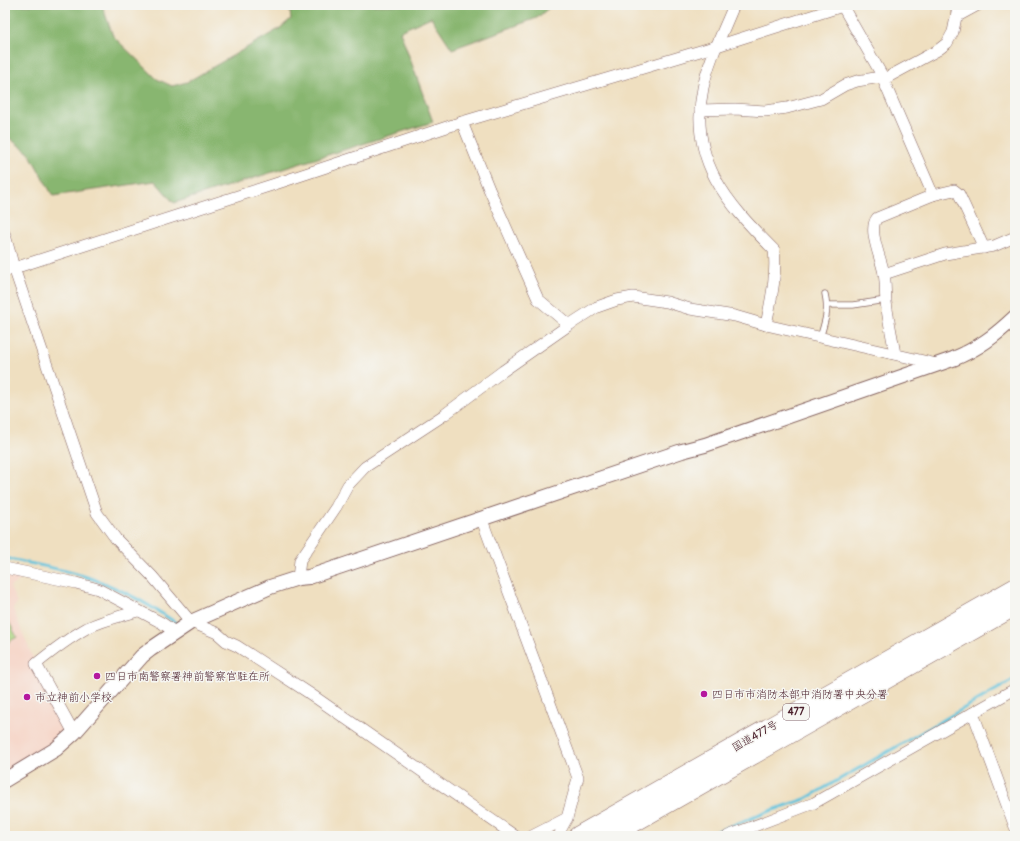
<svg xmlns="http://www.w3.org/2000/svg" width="1020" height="841" viewBox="0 0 1020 841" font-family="Pangolin,'Klee One',sans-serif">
<rect width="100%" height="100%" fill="#f6f6f2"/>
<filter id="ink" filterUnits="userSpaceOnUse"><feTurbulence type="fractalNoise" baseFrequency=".025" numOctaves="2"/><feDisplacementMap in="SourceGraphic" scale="8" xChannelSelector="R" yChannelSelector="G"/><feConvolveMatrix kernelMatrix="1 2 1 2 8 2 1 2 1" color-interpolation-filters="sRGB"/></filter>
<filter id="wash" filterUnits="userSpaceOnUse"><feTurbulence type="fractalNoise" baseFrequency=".012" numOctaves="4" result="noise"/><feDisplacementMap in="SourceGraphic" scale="16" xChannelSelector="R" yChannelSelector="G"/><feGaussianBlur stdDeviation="0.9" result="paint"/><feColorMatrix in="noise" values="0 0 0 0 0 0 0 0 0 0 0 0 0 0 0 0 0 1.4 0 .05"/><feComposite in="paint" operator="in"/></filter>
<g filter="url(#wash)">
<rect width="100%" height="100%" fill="#efdfc0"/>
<path fill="#f6d2c3" d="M5,574L23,578L10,587L17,603L13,609L33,658L30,664L68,730L47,747L5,773Z"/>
<path fill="#abd581" stroke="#7a7a56" d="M5,615L17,637L5,644Z"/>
<path fill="#88b66f" stroke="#696a4d" d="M5,5H102L113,36L157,79L172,86L187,82L279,29L291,19L289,5H552L537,18L452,49L431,17L400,31L433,122L174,203L155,181L53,196L29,153L5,135Z"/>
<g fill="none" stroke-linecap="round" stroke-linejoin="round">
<g stroke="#5fc3dd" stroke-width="3">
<path d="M5,558C37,565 70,570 101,582C127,592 156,609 179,625"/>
<path d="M705,836L770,811L805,799L1015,679"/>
</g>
</g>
</g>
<g filter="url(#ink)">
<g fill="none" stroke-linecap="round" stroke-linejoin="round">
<g stroke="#84625f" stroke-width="7">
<g id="service">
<path d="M955,5L954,14L956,17"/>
<path d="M827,305H853L886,300"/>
<path d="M820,338C825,321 829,312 825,294"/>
</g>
</g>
<g stroke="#84625f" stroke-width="12">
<g id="minor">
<path d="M734,5C723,32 709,59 703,88C688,160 727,203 774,250C777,275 771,300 766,325"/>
<path d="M843,7L883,77"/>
<path d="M882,77L933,195"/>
<path d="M700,110L735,109L765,111L787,108L821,99L845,85L857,81L875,78L888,77L938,50L947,43L953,32L956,17L978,5"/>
<path d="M462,122L489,189L538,299L569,325"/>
<path d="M5,235L14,268L97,513L116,539L152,576L191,622L217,633L226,641L237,646L309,693L515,836"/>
<path d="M5,271L275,184L462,122L717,46L846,5"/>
<path d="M884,274L945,254L994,246L1015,237"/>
<path d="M895,354C892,336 888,319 886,302C885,293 886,283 884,274C882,260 867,230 877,218L933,195L954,190L959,194L984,248"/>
<path d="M482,520L578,778L567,818L561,829L560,836"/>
<path d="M5,568L76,583L98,589L162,623L176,633"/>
<path d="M298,578L300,560L336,507L348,485L365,467L444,415L503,371L569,325L597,307L617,300L633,297L667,302L690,309L735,316L766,325L937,364"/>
<path d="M973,713L1015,827"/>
<path d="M74,733L36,664C52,651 69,638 87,628C103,620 121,616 138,611"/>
<path d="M532,836L567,818"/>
<path d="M728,836L814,803L1015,689"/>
</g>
</g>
<g stroke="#84625f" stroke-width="16">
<path id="tertiary" d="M5,780L56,749L74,733L142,656L151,649L191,622L270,587L298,578L309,577L682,451L705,445L953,359C978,349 996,335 1015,317"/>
</g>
<g stroke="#84625f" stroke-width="20">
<g id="trunk">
<path d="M578,836L1015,588"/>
<path d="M610,836L1015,606"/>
</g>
</g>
<use href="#service" stroke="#fff" stroke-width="5.5"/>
<use href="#minor" stroke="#fff" stroke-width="11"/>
<use href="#tertiary" stroke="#fff" stroke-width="14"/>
<use href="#trunk" stroke="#fff" stroke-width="19"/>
</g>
</g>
<g fill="#b5179e" stroke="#f6f6f2" stroke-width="1.5">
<circle cx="97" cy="676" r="4"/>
<circle cx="704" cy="694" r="4"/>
<circle cx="27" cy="697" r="4"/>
</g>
<g text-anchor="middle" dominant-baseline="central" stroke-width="3" stroke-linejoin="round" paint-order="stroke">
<rect fill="#f6f6f2" stroke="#7e6067" stroke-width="1" x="783" y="704" width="26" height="16" rx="3"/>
<g font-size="10" font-weight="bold" fill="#4a1f2b">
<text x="796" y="712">477</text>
</g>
<g font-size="11" fill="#4a1f2b" stroke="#f6f6f2" text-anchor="start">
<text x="105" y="676">四日市南警察署神前警察官駐在所</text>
<text x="712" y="694">四日市市消防本部中消防署中央分署</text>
<text x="35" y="697">市立神前小学校</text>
</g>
<g font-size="11" fill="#4a1f2b" stroke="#f6f6f2">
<text transform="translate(755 736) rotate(-30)">国道477号</text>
</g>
</g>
<rect width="1020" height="841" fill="none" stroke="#f6f6f2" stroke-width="20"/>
</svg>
